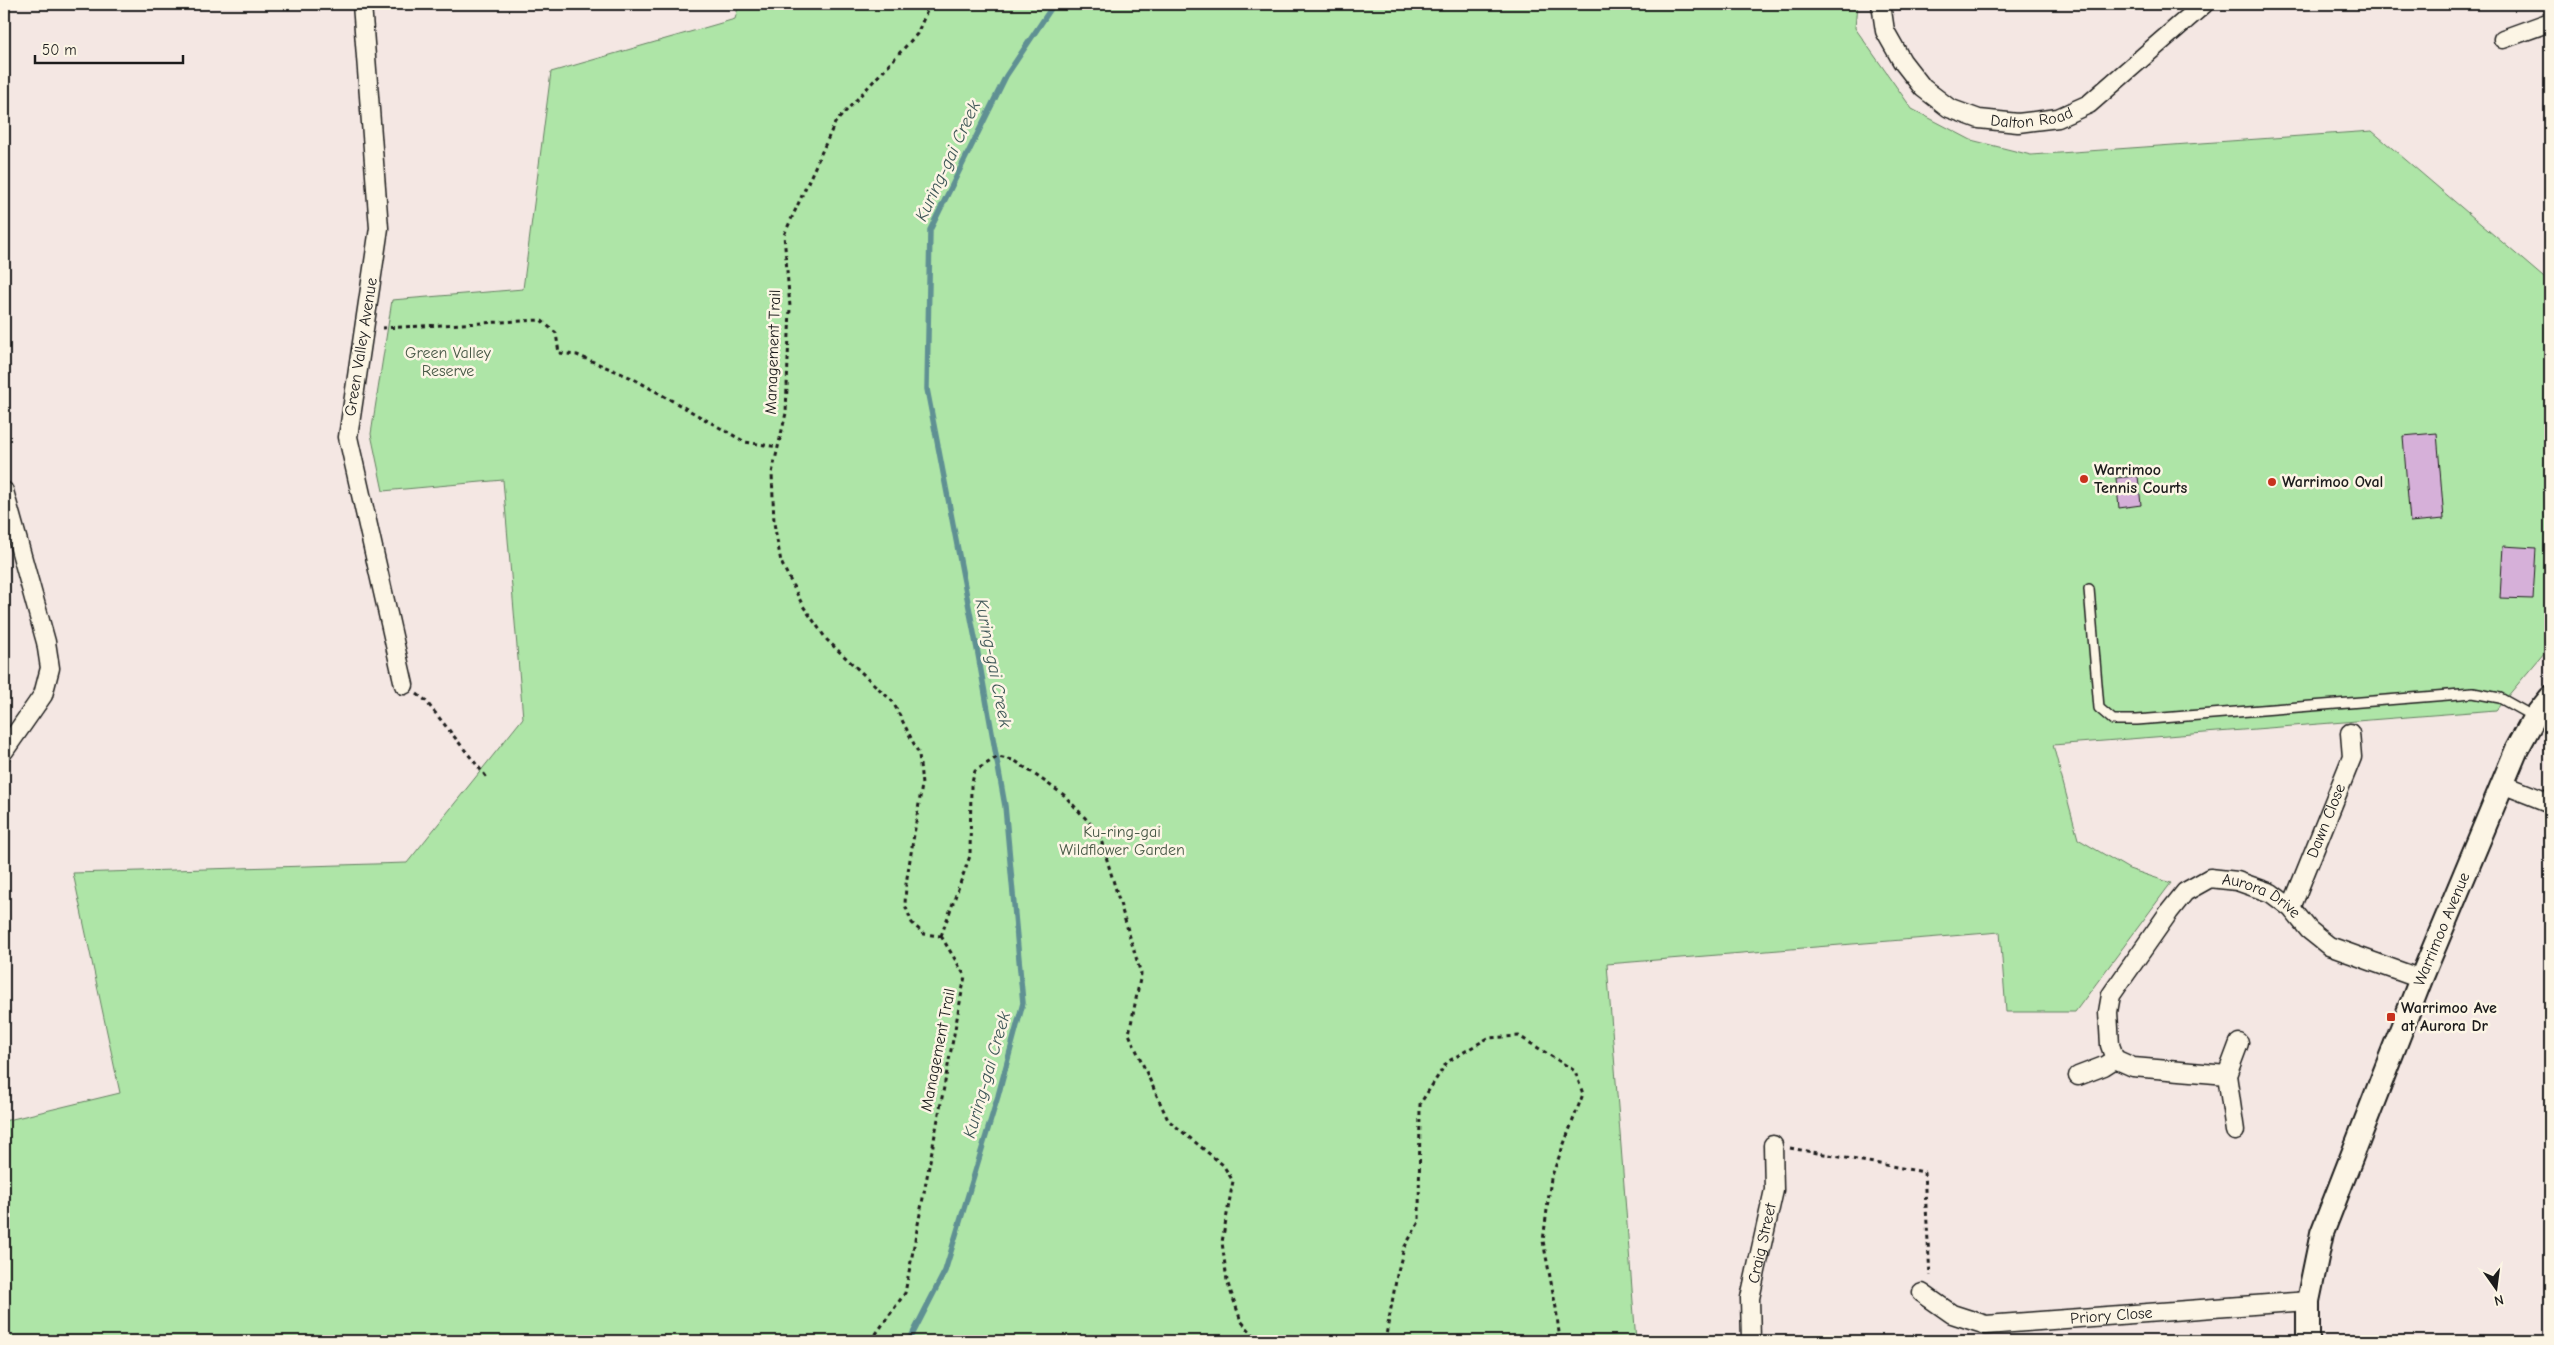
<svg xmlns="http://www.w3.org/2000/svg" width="2554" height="1345" viewBox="0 0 2554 1345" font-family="'Comic Neue',sans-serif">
<rect width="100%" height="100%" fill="#f4e7e3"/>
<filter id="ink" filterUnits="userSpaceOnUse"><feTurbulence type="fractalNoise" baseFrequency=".02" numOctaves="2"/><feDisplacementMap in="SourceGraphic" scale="10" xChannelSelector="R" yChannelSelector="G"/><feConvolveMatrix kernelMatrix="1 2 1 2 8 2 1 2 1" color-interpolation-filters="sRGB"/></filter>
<g filter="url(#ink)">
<path fill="#aee5a7" stroke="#658062" d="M739,4H1857L1855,28L1912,109L1971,140L2031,155L2372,131L2550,283V646L2496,710L2053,745L2078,839L2129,869L2171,883L2075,1012H2006L2000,932L1607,964L1636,1341H4V1145H7L4,1121L120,1093L73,873L407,863L523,718L503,480L383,491L371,434L392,300L523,289L551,72L735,19Z"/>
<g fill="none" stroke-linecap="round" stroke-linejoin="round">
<path stroke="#5f9093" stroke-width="5.5" d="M909,1341L945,1271L998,1096L1023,1003L1005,806L978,654L927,389L930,230L1006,76L1054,4"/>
</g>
<g fill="#d6b0d9" stroke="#1c1c1c">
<path d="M2437,433L2444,519L2410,522L2403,436Z"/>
<path d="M2138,476L2141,505L2119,508L2116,478Z"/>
<path d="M2503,546L2536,548L2533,599L2500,598Z"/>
</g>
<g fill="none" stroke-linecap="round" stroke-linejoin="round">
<g stroke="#1c1c1c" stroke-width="12">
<path id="service" d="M2089,589L2099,708L2113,720H2137L2473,693L2500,698L2534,717"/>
</g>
<g stroke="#1c1c1c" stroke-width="21">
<g id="minor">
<path d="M362,4L379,228L348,437L404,685"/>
<path id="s1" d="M1881,4L1885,31L1902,61L1923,88L1949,108L1979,119L2018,123L2058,118L2089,104L2204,4"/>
<path d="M2503,39L2550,22"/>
<path d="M4,491L46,642L50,668L43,695L4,751"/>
<path d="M2502,784L2550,803"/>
<path id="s2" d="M2291,908L2352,757L2350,733"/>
<path id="s3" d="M2227,1075L2133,1067L2115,1059L2110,1045L2108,1012L2111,995L2169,912L2185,892L2210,878L2237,881L2271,893L2291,908L2309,930L2329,946L2421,979"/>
<path d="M2078,1076L2104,1066L2115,1059"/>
<path d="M2235,1131L2227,1075L2239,1043"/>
<path id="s4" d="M1922,1293L1952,1314L1986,1325L2308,1301"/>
<path id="s5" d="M1751,1341L1750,1298L1774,1190L1773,1145"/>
</g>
</g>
<g stroke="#1c1c1c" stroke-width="26">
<g id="tertiary">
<path id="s6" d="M2308,1341V1301L2322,1233L2421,979L2517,749L2534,718L2550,698"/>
</g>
</g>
<g stroke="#1c1c1c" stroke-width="3" stroke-dasharray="4 4" stroke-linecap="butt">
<path d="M930,4L917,34L835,123L784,235L790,307L786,413L772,473L774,523L781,562L803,606L827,640L893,702L919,754L922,785L906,884L905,905L912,923L924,934L941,936"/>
<path d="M382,328L541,320L556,333L559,353L577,355L632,378L745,442L778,447"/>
<path d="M417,694L425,700L488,779"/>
<path d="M941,936L970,856L971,786L975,771L997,757L1014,760L1064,795L1099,833L1141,974L1129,1034L1168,1120L1223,1165L1233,1181L1222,1242L1227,1281L1241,1321L1259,1341"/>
<path d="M1790,1148L1924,1172L1930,1276"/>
<path d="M871,1341L905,1293L965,976L941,936"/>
<path d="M1385,1341L1397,1275L1404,1248L1419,1222L1420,1104L1447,1062L1488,1038L1519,1036L1575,1071L1583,1094L1551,1178L1543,1241L1556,1308L1560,1341"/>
</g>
<use href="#service" stroke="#fcf5e5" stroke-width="9"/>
<use href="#minor" stroke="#fcf5e5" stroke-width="18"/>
<use href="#tertiary" stroke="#fcf5e5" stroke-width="22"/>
</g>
</g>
<g fill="#c8321e" stroke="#fcf5e5" stroke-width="2">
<circle cx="2084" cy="479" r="5"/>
<circle cx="2272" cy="482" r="5"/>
<rect x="2386" y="1012" width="10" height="10" rx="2.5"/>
</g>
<g text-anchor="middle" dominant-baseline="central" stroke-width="5" stroke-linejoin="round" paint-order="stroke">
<g font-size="16" fill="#1c1c1c" stroke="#fcf5e5">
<text stroke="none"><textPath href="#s1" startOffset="214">Dalton Road</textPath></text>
<text transform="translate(361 347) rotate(-81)">Green Valley Avenue</text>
<text transform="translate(773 352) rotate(-88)">Management Trail</text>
<text stroke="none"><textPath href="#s2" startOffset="94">Dawn Close</textPath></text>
<text stroke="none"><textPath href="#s3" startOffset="390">Aurora Drive</textPath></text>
<text stroke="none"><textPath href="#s6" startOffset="436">Warrimoo Avenue</textPath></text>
<text transform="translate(938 1050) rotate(-79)">Management Trail</text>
<text stroke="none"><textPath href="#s5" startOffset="99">Craig Street</textPath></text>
<text stroke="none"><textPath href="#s4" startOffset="198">Priory Close</textPath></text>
</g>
<g font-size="16" fill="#485846" stroke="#fcf5e5">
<text x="448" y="353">Green Valley<tspan x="448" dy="18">Reserve</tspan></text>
<text x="1122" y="832">Ku-ring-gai<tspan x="1122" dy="18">Wildflower Garden</tspan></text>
</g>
<g font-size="16" font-weight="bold" fill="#1c1c1c" stroke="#fcf5e5" text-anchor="start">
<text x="2094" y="470">Warrimoo<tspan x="2094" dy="18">Tennis Courts</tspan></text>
<text x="2282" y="482">Warrimoo Oval</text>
<text x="2401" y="1008">Warrimoo Ave<tspan x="2401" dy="18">at Aurora Dr</tspan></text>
</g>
<g font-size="18" font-style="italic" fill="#3e5657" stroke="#fcf5e5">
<text transform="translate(948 161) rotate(-65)">Kuring-gai Creek</text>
<text transform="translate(993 663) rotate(79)">Kuring-gai Creek</text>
<text transform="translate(987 1075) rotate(-74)">Kuring-gai Creek</text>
</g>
</g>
<rect width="2554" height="1345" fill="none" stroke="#fcf5e5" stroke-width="20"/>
<rect x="10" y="10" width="2534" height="1325" fill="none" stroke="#1c1c1c" stroke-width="2" filter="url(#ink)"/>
<g transform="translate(2496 1288) rotate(166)" stroke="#fcf5e5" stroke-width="4" paint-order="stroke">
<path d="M0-4L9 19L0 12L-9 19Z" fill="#1c1c1c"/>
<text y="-8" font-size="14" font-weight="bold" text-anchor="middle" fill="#1c1c1c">N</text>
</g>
<path d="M35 55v8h148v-8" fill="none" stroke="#1c1c1c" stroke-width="2.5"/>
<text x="42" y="55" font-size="15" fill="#1c1c1c" stroke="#fcf5e5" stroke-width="4" paint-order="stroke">50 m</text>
</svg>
